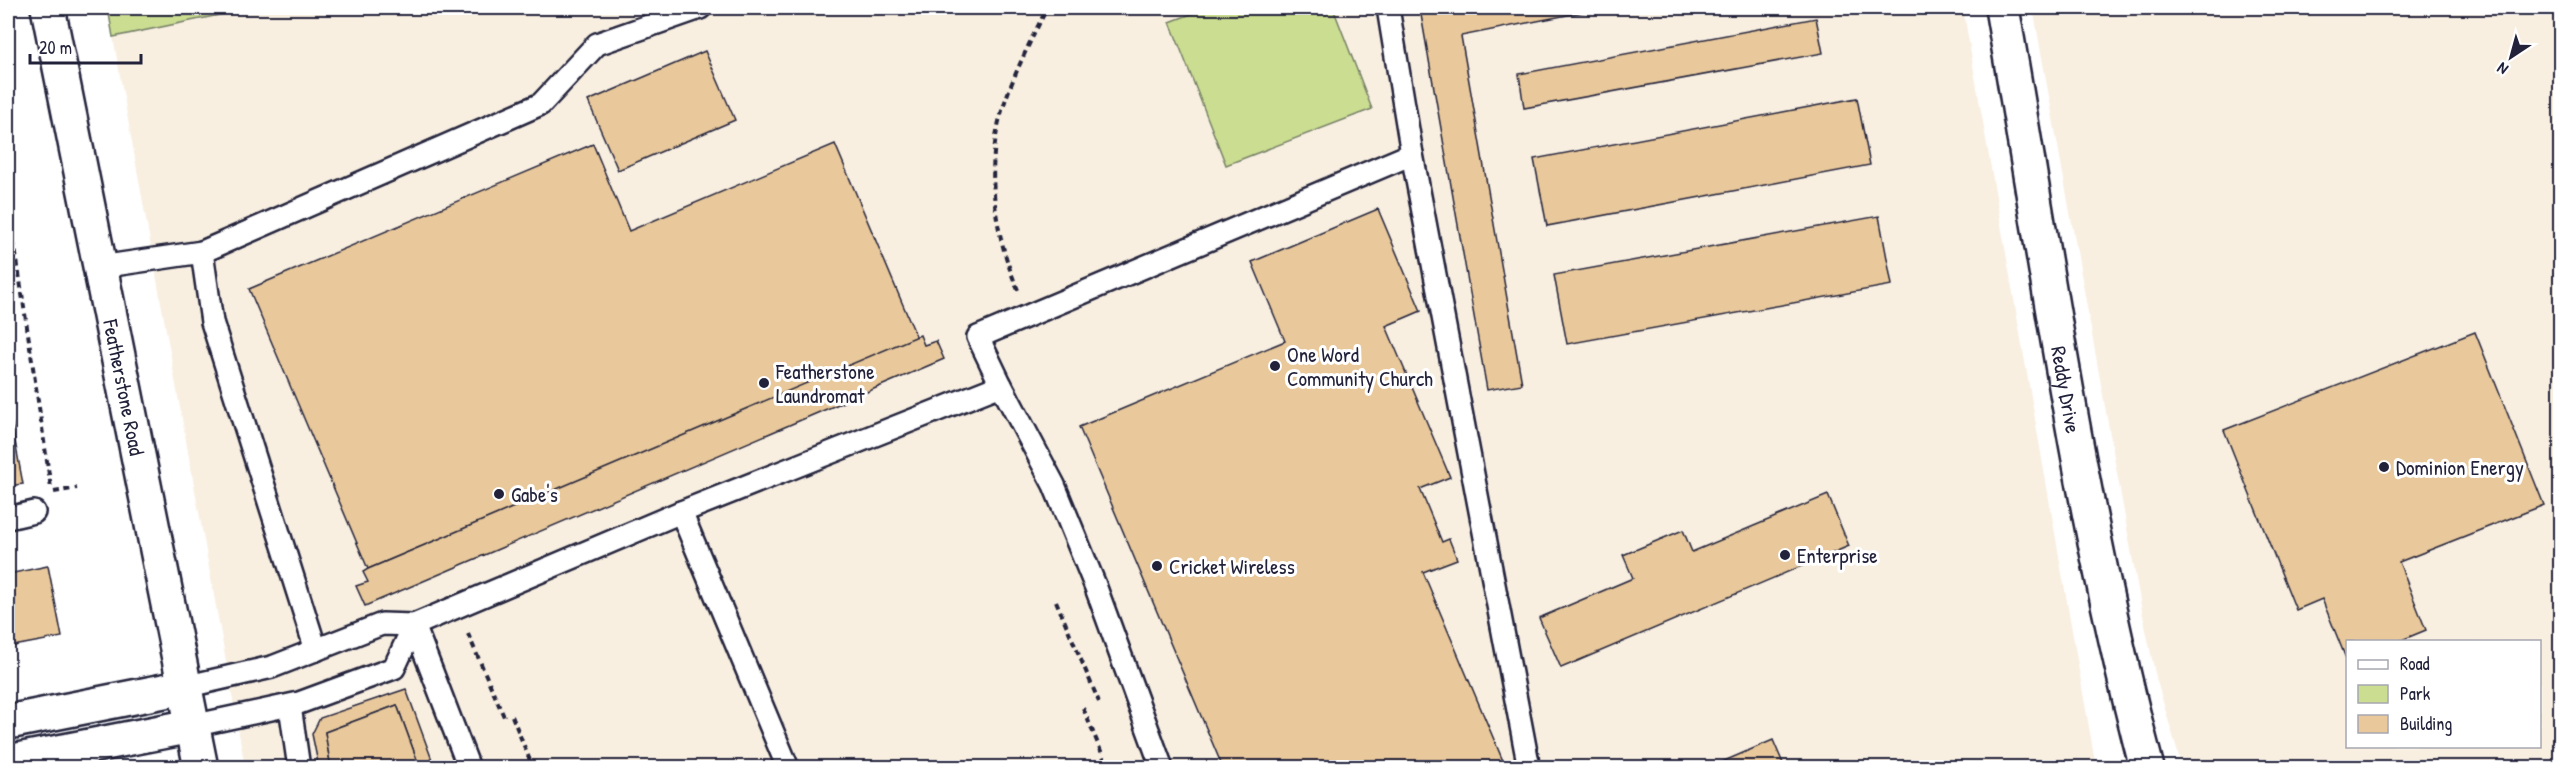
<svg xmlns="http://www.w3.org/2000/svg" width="2568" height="775" viewBox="0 0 2568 775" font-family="'Patrick Hand',sans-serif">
<rect width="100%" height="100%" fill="#fff"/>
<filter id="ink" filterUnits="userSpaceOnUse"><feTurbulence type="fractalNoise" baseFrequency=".0167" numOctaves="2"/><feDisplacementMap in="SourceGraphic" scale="12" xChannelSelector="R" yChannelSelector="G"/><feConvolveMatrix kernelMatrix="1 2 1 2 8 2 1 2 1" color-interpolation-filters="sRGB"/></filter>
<g filter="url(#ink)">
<g fill="#f8efe1" fill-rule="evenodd">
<path d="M253,8H1963L2096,767H245L113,37Z"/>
<path d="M2033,8H2560V767H2182L2156,678L2141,606ZM2348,642H2540V746H2348Z"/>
</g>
<g fill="#cbdd91" stroke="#768066" stroke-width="1.5">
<path d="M108,8H253L113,37Z"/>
<path d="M1207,8H1333L1372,109L1226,165L1170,22Z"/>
</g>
<g fill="#e9c99b" stroke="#22223b" stroke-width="1.5">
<path d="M1426,8H1603L1461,36L1522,384L1487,390L1420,9Z"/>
<path d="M1816,18L1823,53L1524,108L1519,74Z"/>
<path d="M705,51L735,120L618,170L588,101Z"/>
<path d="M1857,98L1870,165L1547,226L1534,159Z"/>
<path d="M593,144L629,231L835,144L917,338L368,569L249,289Z"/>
<path d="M1378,209L1421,311L1386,326L1450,477L1420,489L1442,542L1449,539L1457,559L1423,572L1506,768H1223L1079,427L1285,341L1252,262Z"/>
<path d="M1879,216L1892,285L1567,344L1554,275Z"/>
<path d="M2475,332L2544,505L2399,562L2426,630L2397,642H2348L2347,661L2322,599L2296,610L2224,430Z"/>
<path d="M920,335L924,345L936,341L944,359L365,606L356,586L368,582L363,572L368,569Z"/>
<path d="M8,404L23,484L8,486Z"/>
<path d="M1828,495L1849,546L1561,668L1539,618L1633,578L1623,555L1683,530L1692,552Z"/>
<path d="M48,566L62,637L8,647V574Z"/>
<path d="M406,689L435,768H420L397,705L325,732L331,768H319L312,734L320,718Z"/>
<path d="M397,705L420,768H331L325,732Z"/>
<path d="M1773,740L1785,768H1708Z"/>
</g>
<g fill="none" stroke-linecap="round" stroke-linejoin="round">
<g stroke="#22223b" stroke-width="26">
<g id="lane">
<path d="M1388,8L1412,154L1529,768"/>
<path d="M202,252L541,104L597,44L700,8"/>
<path d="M100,267L202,252L212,322L316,650"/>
<path d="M1001,385L978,337L1412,154"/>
<path d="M681,512L788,768"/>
<path d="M8,518L34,512"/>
<path d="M414,625L469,768"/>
<path d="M184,687L272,667L382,624L414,625L681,512L1001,385L1054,485L1095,585L1162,768"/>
<path d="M290,706L299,768"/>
<path d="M192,726L299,703L394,668L414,625"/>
</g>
</g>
<g stroke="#22223b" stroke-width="38">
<g id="street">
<path d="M8,722L184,687"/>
<path d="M8,762L192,726"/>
</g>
</g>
<g stroke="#22223b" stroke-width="38">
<g id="secondary">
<path id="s1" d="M48,8L201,768"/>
<path id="s2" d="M2002,8C2046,261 2081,518 2147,768"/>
</g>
</g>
<g stroke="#22223b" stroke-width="4" stroke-dasharray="6 4.5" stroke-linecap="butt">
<path d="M8,210L17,260L51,488"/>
<path d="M1018,290C995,237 985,170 1001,114C1012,77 1030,42 1047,8"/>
<path d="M54,492L77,488"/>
<path d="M1056,601L1099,702"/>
<path d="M468,634L505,719"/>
<path d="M1083,708L1108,768"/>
<path d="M512,716L533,768"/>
</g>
<use href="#lane" stroke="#fff" stroke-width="21"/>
<use href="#street" stroke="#fff" stroke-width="33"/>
<use href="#secondary" stroke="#fff" stroke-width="33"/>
</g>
</g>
<g fill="#22223b" stroke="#fff" stroke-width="2">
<circle cx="1275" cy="366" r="6"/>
<circle cx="764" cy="383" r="6"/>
<circle cx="2384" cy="467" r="6"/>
<circle cx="499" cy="494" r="6"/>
<circle cx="1785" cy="555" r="6"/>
<circle cx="1157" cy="566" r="6"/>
</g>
<g text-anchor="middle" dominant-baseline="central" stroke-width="6" stroke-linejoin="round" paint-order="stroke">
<g font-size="21" fill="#22223b" stroke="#fff" text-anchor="start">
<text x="1287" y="354">One Word<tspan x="1287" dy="24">Community Church</tspan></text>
<text x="776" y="371">Featherstone<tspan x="776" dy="24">Laundromat</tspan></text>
<text x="2396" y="467">Dominion Energy</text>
<text x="511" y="494">Gabe's</text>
<text x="1797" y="555">Enterprise</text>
<text x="1169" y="566">Cricket Wireless</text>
</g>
<g font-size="21" fill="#22223b" stroke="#fff">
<text stroke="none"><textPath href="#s1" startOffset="387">Featherstone Road</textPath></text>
<text stroke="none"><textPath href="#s2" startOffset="387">Reddy Drive</textPath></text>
</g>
</g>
<rect width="2568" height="775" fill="none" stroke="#fff" stroke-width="30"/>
<rect x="15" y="15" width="2538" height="745" fill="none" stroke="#22223b" stroke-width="2" filter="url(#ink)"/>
<rect x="2346" y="640" width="195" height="108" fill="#ffffff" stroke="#a7a7b1" stroke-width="1.5"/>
<rect x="2358" y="660" width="30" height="9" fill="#ffffff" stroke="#a7a7b1" stroke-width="1.5"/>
<text x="2400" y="670" font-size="18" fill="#22223b">Road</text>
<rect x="2358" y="685" width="30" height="18" fill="#cbdd91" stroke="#a7a7b1" stroke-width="1.5"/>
<text x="2400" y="700" font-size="18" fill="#22223b">Park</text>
<rect x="2358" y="715" width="30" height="18" fill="#e9c99b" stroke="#a7a7b1" stroke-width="1.5"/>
<text x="2400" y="730" font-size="18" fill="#22223b">Building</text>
<g transform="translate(2511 57) rotate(216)" stroke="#ffffff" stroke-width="4.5" paint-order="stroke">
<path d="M0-4.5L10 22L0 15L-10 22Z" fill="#22223b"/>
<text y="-9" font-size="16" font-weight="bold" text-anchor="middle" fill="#22223b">N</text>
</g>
<path d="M30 54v9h111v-9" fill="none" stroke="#22223b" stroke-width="3"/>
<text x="39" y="54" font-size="18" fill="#22223b" stroke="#ffffff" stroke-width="4.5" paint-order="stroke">20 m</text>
</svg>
